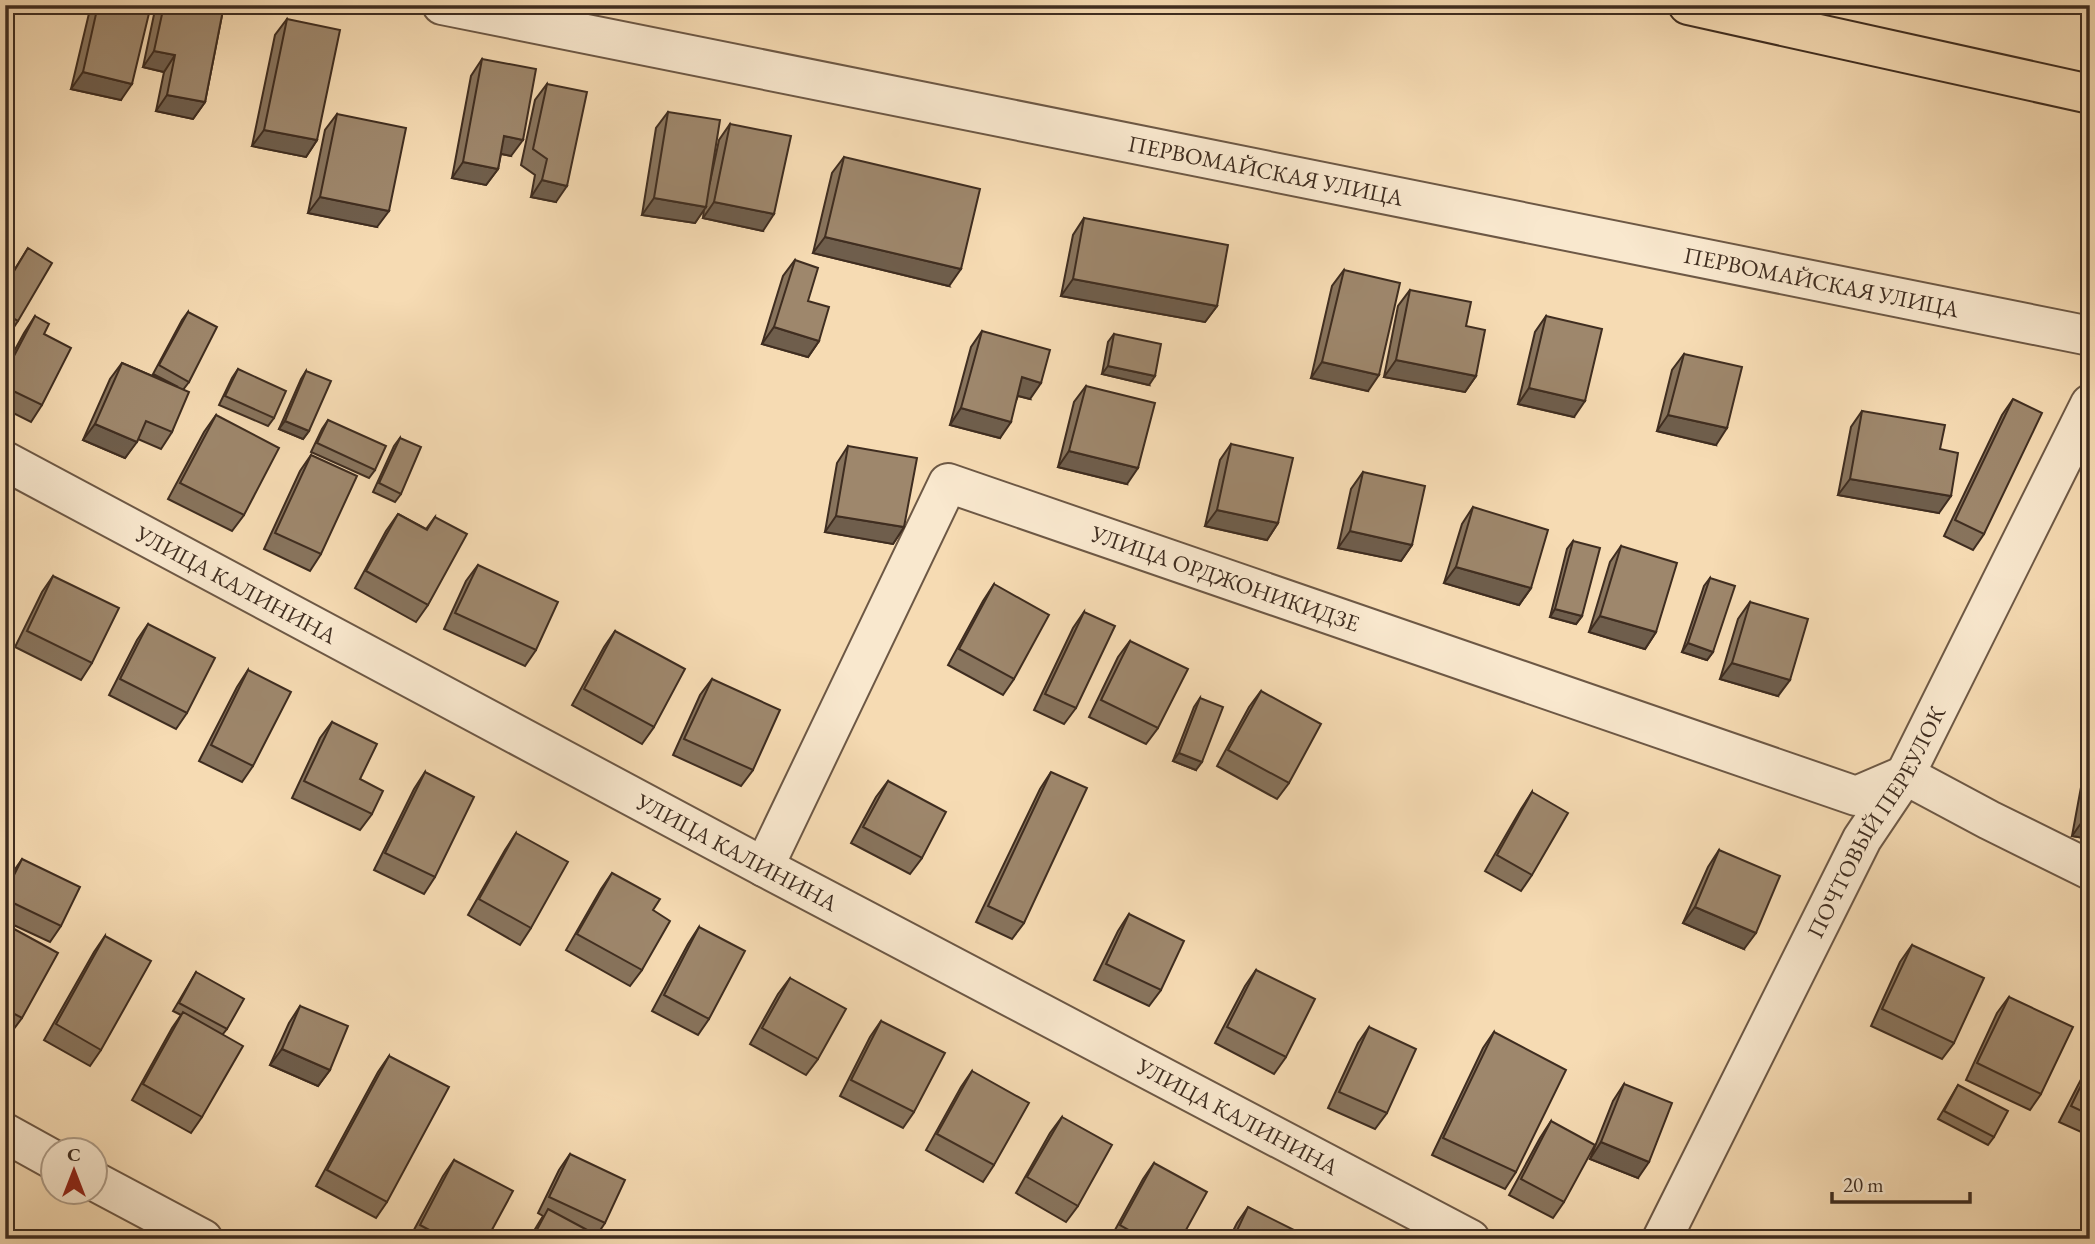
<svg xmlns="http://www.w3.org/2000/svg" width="2095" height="1244" viewBox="0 0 2095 1244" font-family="'EB Garamond',serif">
<rect width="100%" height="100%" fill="#f6dbb3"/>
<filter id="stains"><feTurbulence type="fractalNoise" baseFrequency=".00286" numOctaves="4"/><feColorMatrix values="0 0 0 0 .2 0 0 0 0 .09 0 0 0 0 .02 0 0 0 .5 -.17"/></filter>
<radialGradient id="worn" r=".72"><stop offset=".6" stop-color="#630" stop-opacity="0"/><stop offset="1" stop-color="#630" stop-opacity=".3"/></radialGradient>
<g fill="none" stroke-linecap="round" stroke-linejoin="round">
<g stroke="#6d5845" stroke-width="42">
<g id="street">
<path id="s1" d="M442,5L2090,336"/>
<path id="s2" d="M5,461L764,867L1470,1239"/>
<path id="s3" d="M764,867L948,483L1856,796L1905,775L1989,820L2090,870"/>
<path d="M5,1133L52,1159"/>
<path d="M94,1181L203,1239"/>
<path id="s4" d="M1662,1239L1862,839L1905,775L2090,404"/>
</g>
</g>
<g stroke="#3f2d20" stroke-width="42">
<path id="primary" d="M1688,5L2090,94"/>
</g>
<use href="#street" stroke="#f9e8ce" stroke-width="38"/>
<use href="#primary" stroke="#f6dbb3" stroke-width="38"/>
</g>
<g fill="#88745d" stroke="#3f2d20" stroke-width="2">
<path d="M91,5H151L121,100L71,89Z"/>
<path d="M156,5H224L205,102L193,119L156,111L164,72L143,67Z"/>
<path d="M287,19L317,140L306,157L252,146L275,35Z"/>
<path d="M482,59L511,156L501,154L498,169L486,185L452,178L471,76Z"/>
<path d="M547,84L556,202L531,197L535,175L521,165L535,100Z"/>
<path d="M668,112L710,182L719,140L730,124L763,231L703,218L704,209L695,223L642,215L656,128Z"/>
<path d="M337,114L377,227L308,213L325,130Z"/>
<path d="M844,157L949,286L813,253L832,173Z"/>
<path d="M1084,218L1217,306L1205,322L1061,296L1073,235Z"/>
<path d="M28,248L18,321L12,330L5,325V285Z"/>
<path d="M795,260L808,301L819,341L808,357L762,344L783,276Z"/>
<path d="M1344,270L1368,391L1311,378L1332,286Z"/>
<path d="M1410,290L1476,376L1465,392L1384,377L1398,306Z"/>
<path d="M188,312L189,382L183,390L172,432L161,449L138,439L125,458L83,440L110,379L122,363L178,387L153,374L182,320Z"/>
<path d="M35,316L44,334L42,405L31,422L5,409V368L24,333Z"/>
<path d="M1546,316L1574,417L1518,404L1535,332Z"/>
<path d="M982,331L1030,399L1018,396L1000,438L950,425L971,347Z"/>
<path d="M1114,334L1149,385L1102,374L1108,342Z"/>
<path d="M1684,354L1716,445L1657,431L1672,370Z"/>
<path d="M238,369L274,418L268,426L219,405L232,378Z"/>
<path d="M306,371L309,431L303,439L279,429L301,379Z"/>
<path d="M1086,386L1127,484L1058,467L1074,402Z"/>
<path d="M2013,399L1984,534L1973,550L1944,536L2002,415Z"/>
<path d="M1862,411L1940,449L1939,513L1838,495L1851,427Z"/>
<path d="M216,415L244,515L232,531L168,499L204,432Z"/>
<path d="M328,420L375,470L369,478L311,452L322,429Z"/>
<path d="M400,438L401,494L395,502L373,492L394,446Z"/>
<path d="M1231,444L1278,523L1267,540L1205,526L1220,460Z"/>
<path d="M848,446L904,527L893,544L825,532L837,463Z"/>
<path d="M311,455L321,554L310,571L264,549L300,471Z"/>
<path d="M1363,472L1412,545L1401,561L1338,548L1351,489Z"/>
<path d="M1473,507L1531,588L1519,605L1444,583L1462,524Z"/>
<path d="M398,514L426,529L435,517L428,605L416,622L355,588L386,531Z"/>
<path d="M1573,541L1582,616L1576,624L1550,617L1567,549Z"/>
<path d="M1621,546L1656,632L1645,649L1589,632L1610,562Z"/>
<path d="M478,565L536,650L525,666L444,629L466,581Z"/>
<path d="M53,576L92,663L81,680L15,647L42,592Z"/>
<path d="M1710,578L1713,652L1707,660L1682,652L1704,586Z"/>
<path d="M994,584L1014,679L1003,695L948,665L983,601Z"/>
<path d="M1750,602L1778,696L1720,679L1738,619Z"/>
<path d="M1084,612L1076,708L1064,724L1034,710L1073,628Z"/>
<path d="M148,624L187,713L176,729L109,695L137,640Z"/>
<path d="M615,631L654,727L642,744L572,705L604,647Z"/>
<path d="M1130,641L1158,728L1146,744L1089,717L1118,657Z"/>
<path d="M248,670L253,766L242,782L199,761L237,687Z"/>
<path d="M712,679L753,770L741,786L673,755L700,695Z"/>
<path d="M1261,691L1289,783L1277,799L1217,766L1249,707Z"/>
<path d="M1200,698L1196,770L1173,761L1194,707Z"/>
<path d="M332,722L360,779L372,814L360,830L292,798L320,738Z"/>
<path d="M2090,762V839L2072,836L2084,771Z"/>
<path d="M425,772L435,877L424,894L374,870L414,789Z"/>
<path d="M1051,772L1024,923L1012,939L976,922L1040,789Z"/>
<path d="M888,781L922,858L910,874L851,843L876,797Z"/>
<path d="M1532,792V875L1521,891L1485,871L1521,809Z"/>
<path d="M516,833L531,928L520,945L468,915L505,850Z"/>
<path d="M1719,850L1744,949L1683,923L1708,867Z"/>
<path d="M22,859L61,926L50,942L5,921V886L11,875Z"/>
<path d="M612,873L653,910L642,970L630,986L566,950L601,889Z"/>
<path d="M1129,914L1161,990L1149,1006L1094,980L1118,931Z"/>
<path d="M5,924L22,1018L10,1034L5,1032Z"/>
<path d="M699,927L709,1019L698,1035L652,1011L688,944Z"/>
<path d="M105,936L101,1050L90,1066L44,1040L94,952Z"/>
<path d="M1912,945L1954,1043L1942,1059L1871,1026L1900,962Z"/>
<path d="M1256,970L1286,1057L1274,1074L1215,1043L1245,986Z"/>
<path d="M196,972L227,1029L223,1034L202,1117L191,1133L132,1100L172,1028L181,1015L173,1011Z"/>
<path d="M790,978L818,1059L806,1075L750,1044L778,994Z"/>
<path d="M2009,997L2041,1094L2030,1110L1966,1080L1997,1013Z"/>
<path d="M300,1006L330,1070L318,1086L270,1065L289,1023Z"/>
<path d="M881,1021L914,1112L903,1128L840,1096L870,1037Z"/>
<path d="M1369,1027L1387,1113L1375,1129L1328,1108L1358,1043Z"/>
<path d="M1494,1032L1516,1172L1505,1189L1432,1155L1483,1048Z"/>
<path d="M389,1056L387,1202L376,1218L316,1186L378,1072Z"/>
<path d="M2090,1062V1136L2059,1122Z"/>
<path d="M972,1071L994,1165L983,1182L926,1150L961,1087Z"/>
<path d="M1624,1084L1638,1178L1590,1159L1613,1101Z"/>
<path d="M1958,1085L1994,1137L1988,1145L1938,1119Z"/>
<path d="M1062,1117L1078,1206L1066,1222L1016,1193L1050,1133Z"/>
<path d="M1551,1121L1564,1202L1553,1218L1509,1195L1540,1138Z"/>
<path d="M570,1154L605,1223L597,1235L604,1239H529L543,1216L538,1213L559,1170Z"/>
<path d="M454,1160L487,1239H409L443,1176Z"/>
<path d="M1154,1163L1181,1239H1110L1143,1179Z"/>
<path d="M1248,1207L1297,1239H1229L1237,1223Z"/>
</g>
<g fill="#6f5e4c" stroke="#3f2d20" stroke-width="2">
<path d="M154,51L175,55L164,72L143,67Z"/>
<path d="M83,72L132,84L121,100L71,89Z"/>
<path d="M167,95L205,102L193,119L156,111Z"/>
<path d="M264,130L317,140L306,157L252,146Z"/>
<path d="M504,136L523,140L511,156L493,152Z"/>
<path d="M463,162L498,169L486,185L452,178Z"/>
<path d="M542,180L567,186L556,202L531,197Z"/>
<path d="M320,197L389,211L377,227L308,213Z"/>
<path d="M654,198L706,207L695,223L642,215Z"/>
<path d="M714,202L774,214L763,231L703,218Z"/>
<path d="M825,237L961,269L949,286L813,253Z"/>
<path d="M1073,279L1217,306L1205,322L1061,296Z"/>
<path d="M774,327L819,341L808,357L762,344Z"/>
<path d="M1396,360L1476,376L1465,392L1384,377Z"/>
<path d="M1322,362L1379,375L1368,391L1311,378Z"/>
<path d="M1108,366L1155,376L1149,385L1102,374Z"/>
<path d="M1022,377L1041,383L1030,399L1011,394Z"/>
<path d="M1529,388L1585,401L1574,417L1518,404Z"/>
<path d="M961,408L1011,422L1000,438L950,425Z"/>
<path d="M1668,415L1727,428L1716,445L1657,431Z"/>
<path d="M285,421L309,431L303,439L279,429Z"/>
<path d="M95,424L137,442L125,458L83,440Z"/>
<path d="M1069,451L1138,468L1127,484L1058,467Z"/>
<path d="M1850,479L1951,496L1939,513L1838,495Z"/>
<path d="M1217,510L1278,523L1267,540L1205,526Z"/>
<path d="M836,516L904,527L893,544L825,532Z"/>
<path d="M1350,531L1412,545L1401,561L1338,548Z"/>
<path d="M1456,567L1531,588L1519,605L1444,583Z"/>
<path d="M1555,609L1582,616L1576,624L1550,617Z"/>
<path d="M1600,616L1656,632L1645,649L1589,632Z"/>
<path d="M1688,643L1713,652L1707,660L1682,652Z"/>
<path d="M1732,663L1790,680L1778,696L1720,679Z"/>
<path d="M1179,753L1202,762L1196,770L1173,761Z"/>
<path d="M2084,819L2090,820V839L2072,836Z"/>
<path d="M1695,907L1756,933L1744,949L1683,923Z"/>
<path d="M282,1049L330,1070L318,1086L270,1065Z"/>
<path d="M1601,1142L1649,1162L1638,1178L1590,1159Z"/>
</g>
<g fill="#9e876c" stroke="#3f2d20" stroke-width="2">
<path d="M5,5H9L5,22Z"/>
<path d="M98,5H151L132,84L83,72Z"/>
<path d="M164,5H224L205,102L167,95L175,55L154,51Z"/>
<path d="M287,19L340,30L317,140L264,130Z"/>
<path d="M482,59L536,69L523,140L504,136L498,169L463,162Z"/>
<path d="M547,84L587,92L567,186L542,180L547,159L533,149Z"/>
<path d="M668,112L720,120L706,207L654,198Z"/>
<path d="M337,114L406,128L389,211L320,197Z"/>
<path d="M730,124L791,136L774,214L714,202Z"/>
<path d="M844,157L980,189L961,269L825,237Z"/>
<path d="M1084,218L1228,245L1217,306L1073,279Z"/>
<path d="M28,248L52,263L18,321L5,314V286Z"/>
<path d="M795,260L818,268L808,301L829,307L819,341L774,327Z"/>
<path d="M1344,270L1400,283L1379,375L1322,362Z"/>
<path d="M1410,290L1471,302L1466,326L1485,330L1476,376L1396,360Z"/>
<path d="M188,312L217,327L189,382L159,365Z"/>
<path d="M35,316L49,324L44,334L71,348L42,405L5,387V373Z"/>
<path d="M1546,316L1602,329L1585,401L1529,388Z"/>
<path d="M982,331L1050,350L1041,383L1022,377L1011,422L961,408Z"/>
<path d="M1114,334L1161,344L1155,376L1108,366Z"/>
<path d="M1684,354L1742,367L1727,428L1668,415Z"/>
<path d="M122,363L189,392L172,432L146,421L137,442L95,424Z"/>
<path d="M238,369L286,391L274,418L225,396Z"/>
<path d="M306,371L331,381L309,431L285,421Z"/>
<path d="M1086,386L1155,403L1138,468L1069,451Z"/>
<path d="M2013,399L2042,413L1984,534L1955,520Z"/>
<path d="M1862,411L1945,425L1940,449L1958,453L1951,496L1850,479Z"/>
<path d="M216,415L279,448L244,515L180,483Z"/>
<path d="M328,420L386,446L375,470L317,443Z"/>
<path d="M400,438L421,447L401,494L379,483Z"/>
<path d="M1231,444L1293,458L1278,523L1217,510Z"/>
<path d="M848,446L917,458L904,527L836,516Z"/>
<path d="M311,455L357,476L321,554L275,533Z"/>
<path d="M1363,472L1425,486L1412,545L1350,531Z"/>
<path d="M1473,507L1548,530L1531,588L1456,567Z"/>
<path d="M398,514L427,530L435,517L467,534L428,605L366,571Z"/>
<path d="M1573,541L1600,548L1582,616L1555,609Z"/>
<path d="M5,545L9,547L5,555Z"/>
<path d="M1621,546L1677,563L1656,632L1600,616Z"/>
<path d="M478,565L558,602L536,650L455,613Z"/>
<path d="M53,576L119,608L92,663L27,631Z"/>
<path d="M1710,578L1735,586L1713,652L1688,643Z"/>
<path d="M994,584L1049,615L1014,679L959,649Z"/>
<path d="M1750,602L1808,619L1790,680L1732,663Z"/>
<path d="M1084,612L1115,626L1076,708L1045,694Z"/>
<path d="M148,624L215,658L187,713L120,679Z"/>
<path d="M615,631L685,669L654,727L584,689Z"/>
<path d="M1130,641L1188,669L1158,728L1101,700Z"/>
<path d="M248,670L291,692L253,766L211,745Z"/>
<path d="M712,679L780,710L753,770L684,739Z"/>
<path d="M1261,691L1321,724L1289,783L1228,750Z"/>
<path d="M1200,698L1223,707L1202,762L1179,753Z"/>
<path d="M332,722L377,744L360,779L383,791L372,814L304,781Z"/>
<path d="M425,772L474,797L435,877L385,853Z"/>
<path d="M1051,772L1087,788L1024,923L988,906Z"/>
<path d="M888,781L946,812L922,858L863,827Z"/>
<path d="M2090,785V820L2084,819Z"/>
<path d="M1532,792L1568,813L1532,875L1497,855Z"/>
<path d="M516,833L568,862L531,928L479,899Z"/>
<path d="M1719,850L1780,876L1756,933L1695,907Z"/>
<path d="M22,859L80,887L61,926L5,899V893Z"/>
<path d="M612,873L660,899L653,910L670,921L642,970L577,934Z"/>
<path d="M1129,914L1184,941L1161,990L1106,964Z"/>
<path d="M5,924L58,953L22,1018L5,1009Z"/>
<path d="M699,927L745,951L709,1019L664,995Z"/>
<path d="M105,936L151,961L101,1050L56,1024Z"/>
<path d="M1912,945L1984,978L1954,1043L1882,1009Z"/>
<path d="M1256,970L1315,999L1286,1057L1227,1027Z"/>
<path d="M196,972L244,999L227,1029L179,1003Z"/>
<path d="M790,978L846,1009L818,1059L762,1028Z"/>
<path d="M2009,997L2073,1027L2041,1094L1977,1063Z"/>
<path d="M300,1006L348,1026L330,1070L282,1049Z"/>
<path d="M183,1012L243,1046L202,1117L143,1084Z"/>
<path d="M881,1021L945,1053L914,1112L851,1080Z"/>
<path d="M1369,1027L1416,1049L1387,1113L1339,1092Z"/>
<path d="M1494,1032L1566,1070L1516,1172L1443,1138Z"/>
<path d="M389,1056L449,1087L387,1202L327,1170Z"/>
<path d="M2090,1067V1115L2071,1106Z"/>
<path d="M972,1071L1029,1103L994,1165L937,1134Z"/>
<path d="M1624,1084L1672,1103L1649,1162L1601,1142Z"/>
<path d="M1958,1085L2008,1111L1994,1137L1944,1111Z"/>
<path d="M1062,1117L1112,1145L1078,1206L1027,1177Z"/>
<path d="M1551,1121L1595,1145L1564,1202L1521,1179Z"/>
<path d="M570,1154L625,1180L605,1223L549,1197Z"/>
<path d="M454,1160L513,1191L487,1239H446L420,1225Z"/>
<path d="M1154,1163L1207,1192L1181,1239H1145L1120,1225Z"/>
<path d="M1248,1207L1300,1233L1297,1239H1233Z"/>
<path d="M548,1209L604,1239H532Z"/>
</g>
<g text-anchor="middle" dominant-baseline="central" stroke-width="5" stroke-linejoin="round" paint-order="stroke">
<g font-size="23" fill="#3f2d20" stroke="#f9e8ce">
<text stroke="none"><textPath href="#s1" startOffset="840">ПЕРВОМАЙСКАЯ УЛИЦА</textPath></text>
<text stroke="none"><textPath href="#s1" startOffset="1407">ПЕРВОМАЙСКАЯ УЛИЦА</textPath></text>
<text stroke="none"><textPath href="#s3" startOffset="719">УЛИЦА ОРДЖОНИКИДЗЕ</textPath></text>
<text stroke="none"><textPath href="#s2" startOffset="262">УЛИЦА КАЛИНИНА</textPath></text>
<text stroke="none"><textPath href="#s4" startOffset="469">ПОЧТОВЫЙ ПЕРЕУЛОК</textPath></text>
<text stroke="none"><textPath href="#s2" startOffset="830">УЛИЦА КАЛИНИНА</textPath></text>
<text stroke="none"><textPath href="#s2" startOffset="1396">УЛИЦА КАЛИНИНА</textPath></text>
</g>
</g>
<rect width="2095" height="1244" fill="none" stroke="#f6dbb3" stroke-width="28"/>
<rect x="7" y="7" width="2081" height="1230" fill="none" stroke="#3f2d20" stroke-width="3.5"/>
<rect x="14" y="14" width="2067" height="1216" fill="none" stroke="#3f2d20" stroke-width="2"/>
<g transform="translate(74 1171)"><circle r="33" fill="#f9e8ce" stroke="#af9d88" stroke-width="2"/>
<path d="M0-5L12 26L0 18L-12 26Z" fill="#8f2418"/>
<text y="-10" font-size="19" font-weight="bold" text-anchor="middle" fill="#3f2d20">С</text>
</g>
<path d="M1832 1192v10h138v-10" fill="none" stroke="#3f2d20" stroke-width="3.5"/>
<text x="1843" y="1192" font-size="21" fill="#3f2d20" stroke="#f9e8ce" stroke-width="5" paint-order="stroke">20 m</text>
<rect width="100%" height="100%" filter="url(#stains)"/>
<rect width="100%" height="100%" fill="url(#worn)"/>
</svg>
